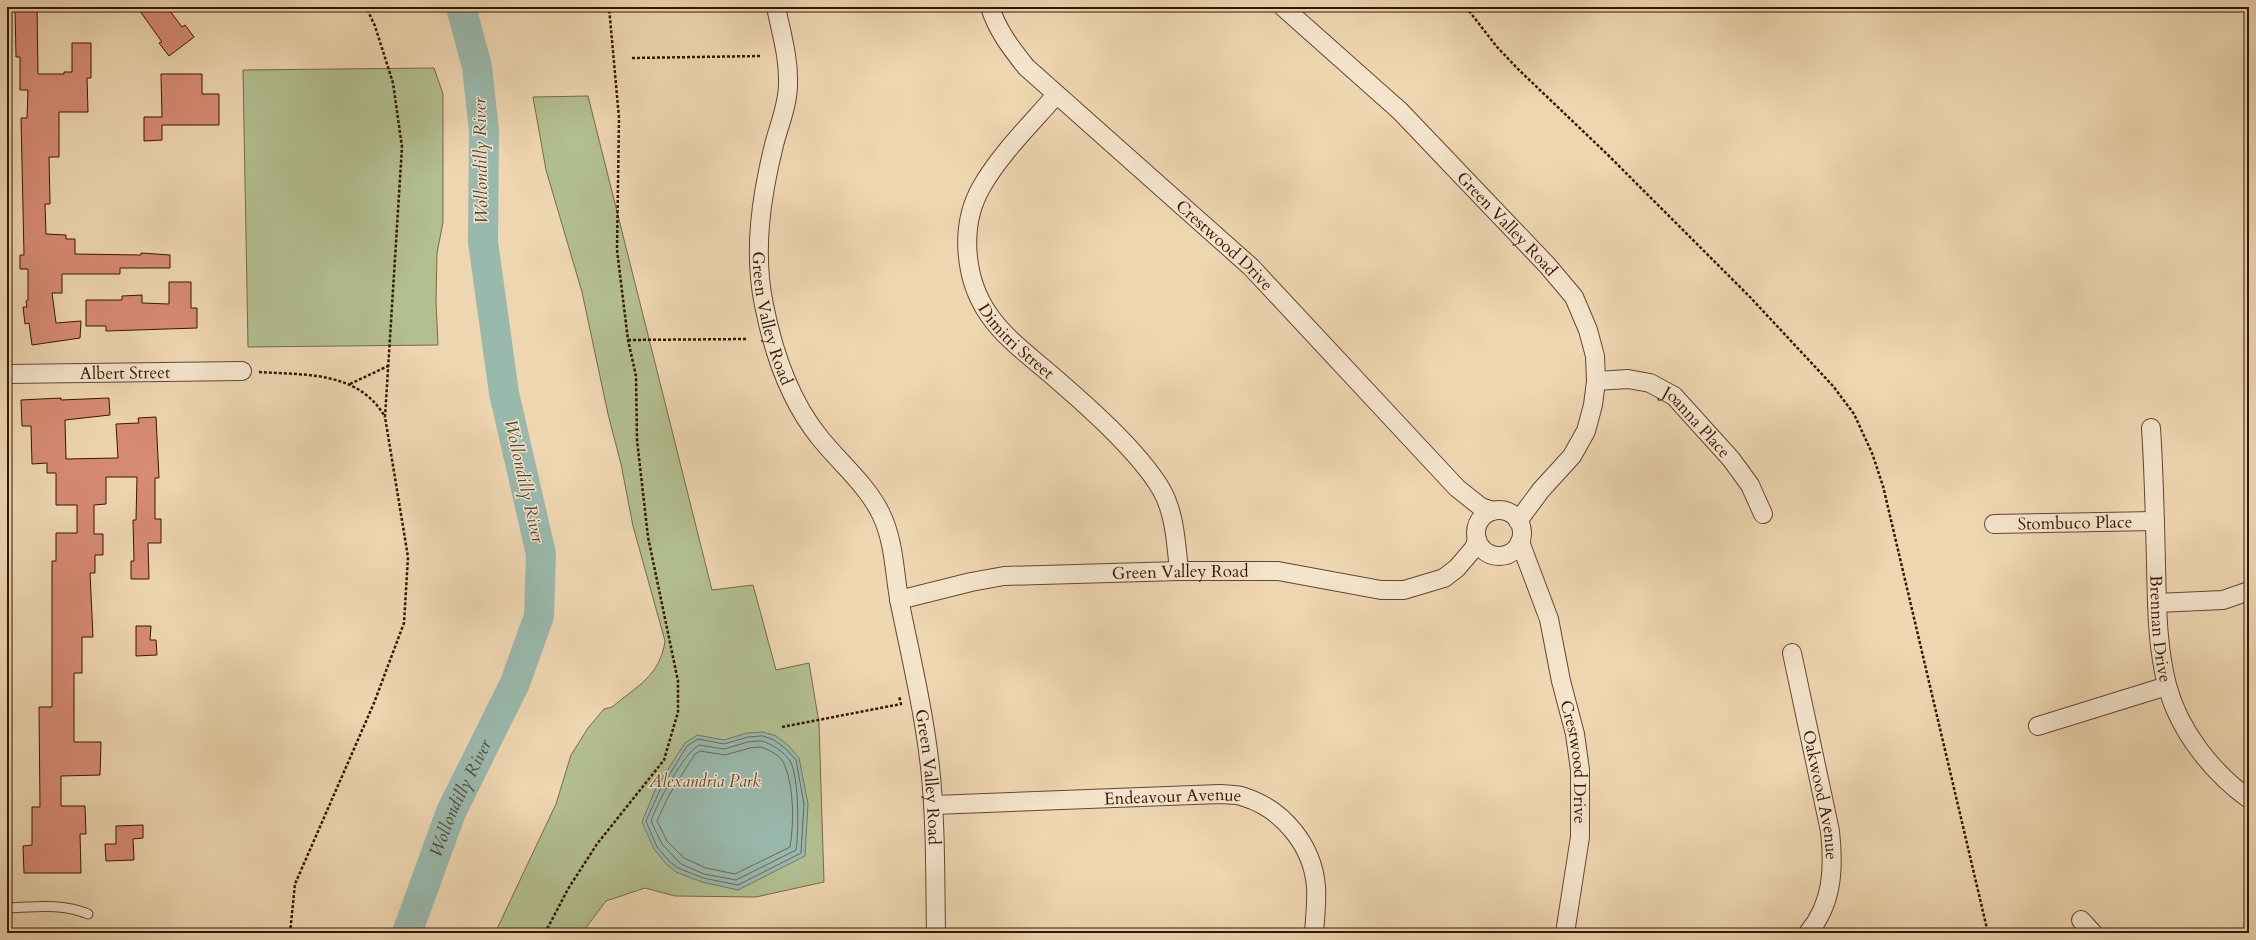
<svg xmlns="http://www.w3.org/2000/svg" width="2256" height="940" viewBox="0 0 2256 940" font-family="Cardo,serif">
<rect width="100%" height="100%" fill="#eed6b1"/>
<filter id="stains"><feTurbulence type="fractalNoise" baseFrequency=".005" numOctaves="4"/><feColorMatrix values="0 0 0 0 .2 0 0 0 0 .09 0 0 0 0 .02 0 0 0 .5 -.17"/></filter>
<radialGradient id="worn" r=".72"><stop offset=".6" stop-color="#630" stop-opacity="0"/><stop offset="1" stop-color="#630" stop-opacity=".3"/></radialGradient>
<g fill="#b3bf91" stroke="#746a4c">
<path d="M434,68L443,94V222L437,253L436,302L438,345L248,347L243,70Z"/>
<path d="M588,96L712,590L753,585L776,670L809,663L819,723L824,882L756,897L675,896L645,888L606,901L582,933H495L556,804L571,755L588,728L604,709L612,707C637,686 660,676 665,641L633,526L621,464L608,414L582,292L546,170L533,97Z"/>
</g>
<path fill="#99b9ad" stroke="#71786a" d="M763,732L776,736L789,746L799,758L808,804L805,856L738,890L702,882L676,872L666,864L654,849L642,822L656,788L685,743L697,735L724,740L747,733Z"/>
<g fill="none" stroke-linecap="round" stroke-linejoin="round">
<g stroke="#68685a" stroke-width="1">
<path d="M763,736L774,740L786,749L796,760L804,804L801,853L738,885L703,878L678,868L669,861L657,847L646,821L660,790L687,746L698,739L724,744L748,737Z"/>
<path d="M762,741C773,745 783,751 790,761C799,776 799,832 796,850L736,880L704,874L681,864L662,844L651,821C657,803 684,753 699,745L724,749L748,742Z"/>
<path d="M761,747C770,750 782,756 785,766C794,788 794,823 790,847L735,874L706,868L684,858L667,841L657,821L669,795L695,754L700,751L725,755L750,748Z"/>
</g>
<path stroke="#99b9ad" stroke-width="30" id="s1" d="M407,933L451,812L515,683L539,616L541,554L504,393L483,242L484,131L477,67L461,7"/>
</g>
<g fill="#d88b75" stroke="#361606">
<path d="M15,7H37L38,74H64V72H72V43H91V78H87L88,112H59V157H49L50,204H45L46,234L66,235V239H75V254L141,255V253L170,255V268H120V274H62V293H52L56,323L81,321L80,338L32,345L29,323L25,324L23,307H27L26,301L28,300V269H20V255H24L21,118H27L28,90H20V57H16Z"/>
<path d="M137,7H167L182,27L185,25L194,37L169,56L159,43L162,42Z"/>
<path d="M161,74H202V94H219V125H162V140L144,141V117H162Z"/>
<path d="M169,282H191V308H197V328L106,331V326H86V300H122V296L142,295V303L169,304Z"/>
<path d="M61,398V400L109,398L110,415L65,420L66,459L118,458L116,424L139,423L138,418L156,417L159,478H155V519H161V543H148L149,579H131V561H134L133,520H136L137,477H106V504L94,505V534H103V555H95V573H90L93,637H82V673H74V742H101L100,775L61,776V806H85L86,834H80L81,873H24L23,846L32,845V807H40L39,707H52V561H56V533H77V505H56V473H47V463L32,464L31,426H22L21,400Z"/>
<path d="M136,626H151L150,640H156L157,655L136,656Z"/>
<path d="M143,825V838L133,839L134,860L106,861L105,844H116V826Z"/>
</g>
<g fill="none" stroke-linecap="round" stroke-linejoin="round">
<g stroke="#644631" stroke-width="11">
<path id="service" d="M7,908C35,907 62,903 88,914"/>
</g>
<g stroke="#644631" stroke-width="20">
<g id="minor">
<path id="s2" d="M776,7C781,32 789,58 788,84C788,105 779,125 774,145C761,197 753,252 764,305C773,351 790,401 820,438C840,463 867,485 881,514C895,543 894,574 900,604C911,658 924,712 930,767C936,822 935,878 936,933"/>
<path id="s3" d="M990,7C997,30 1011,48 1026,67L1251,267L1457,488L1481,507L1492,511"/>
<path id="s4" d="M1283,7L1400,111L1547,265L1574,297L1588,330L1595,356L1596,381L1593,405L1586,431L1572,456L1541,490L1518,521"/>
<path id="s5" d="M1056,95C1031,124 1001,153 982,186C959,225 964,279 989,315C1005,338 1027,354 1048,372C1083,402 1138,450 1161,489C1175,513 1176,543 1179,571"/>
<path id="s6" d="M7,374L242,371"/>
<path id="s7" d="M1596,381L1628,379L1650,383L1674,396L1731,459L1750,485L1763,514"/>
<path id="s8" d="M2151,428C2154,473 2155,519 2156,565C2157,605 2157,646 2167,685C2179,731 2212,772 2249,799"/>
<circle cx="1499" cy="533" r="23"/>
<path id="s9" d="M1994,524L2155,521"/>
<path id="s10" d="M1520,542L1549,619L1561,681L1575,734L1580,770V837L1565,933"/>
<path id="s11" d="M899,600L971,582L1004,576L1179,571H1278L1381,590H1404L1444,578L1457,568L1474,548L1477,540"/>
<path d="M2157,603L2223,600L2249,591"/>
<path id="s12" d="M1792,653L1830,831C1834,868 1833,903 1808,933"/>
<path d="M2038,726L2167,686"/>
<path id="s13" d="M934,805L1220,794C1228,795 1237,794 1244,797C1283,809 1313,846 1316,887C1317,902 1315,918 1314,933"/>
<path d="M2081,920L2093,933"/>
</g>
</g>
<g stroke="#361606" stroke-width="2.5" stroke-dasharray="3 2" stroke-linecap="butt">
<path d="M1466,7L1497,47L1519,70L1608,155L1749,296L1833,386L1854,414L1872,453L1883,486L1988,933"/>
<path d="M632,58L760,56"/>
<path d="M628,340L746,339"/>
<path d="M259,372C305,375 359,371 385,417"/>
<path d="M350,384L388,366"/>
<path d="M782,727L901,704L899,696"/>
<path d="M290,933L295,884L374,703L404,623L408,557L385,417L402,147L393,83L375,26L366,7"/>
<path d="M545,933L568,889L597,844L664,760L678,712V681L648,537L637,440L636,376L628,340L617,250L619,118L609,7"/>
</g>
<use href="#service" stroke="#f4e4cc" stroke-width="9"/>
<use href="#minor" stroke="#f4e4cc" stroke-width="18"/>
</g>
<g text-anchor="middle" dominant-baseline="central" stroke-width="3" stroke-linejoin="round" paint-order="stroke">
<g font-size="17" fill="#361606" stroke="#f4e4cc">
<text stroke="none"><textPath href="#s4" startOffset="312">Green Valley Road</textPath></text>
<text stroke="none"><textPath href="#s3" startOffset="337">Crestwood Drive</textPath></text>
<text stroke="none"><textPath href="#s2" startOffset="317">Green Valley Road</textPath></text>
<text stroke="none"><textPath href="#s5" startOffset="291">Dimitri Street</textPath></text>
<text stroke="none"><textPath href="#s6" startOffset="118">Albert Street</textPath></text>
<text stroke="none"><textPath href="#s7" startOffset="116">Joanna Place</textPath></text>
<text stroke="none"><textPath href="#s9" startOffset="81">Stombuco Place</textPath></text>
<text stroke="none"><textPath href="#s11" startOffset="284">Green Valley Road</textPath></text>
<text stroke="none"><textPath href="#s8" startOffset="201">Brennan Drive</textPath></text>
<text stroke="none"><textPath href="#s10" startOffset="228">Crestwood Drive</textPath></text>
<text stroke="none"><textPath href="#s2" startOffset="814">Green Valley Road</textPath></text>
<text stroke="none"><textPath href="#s12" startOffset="145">Oakwood Avenue</textPath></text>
<text stroke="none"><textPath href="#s13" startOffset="239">Endeavour Avenue</textPath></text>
</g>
<g font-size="17" font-style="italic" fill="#5c4930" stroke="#f4e4cc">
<text x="705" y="781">Alexandria Park</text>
</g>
<g font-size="18" font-style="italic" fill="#544738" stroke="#f4e4cc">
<text transform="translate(481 161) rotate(-91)">Wollondilly River</text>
<text transform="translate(524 481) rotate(77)">Wollondilly River</text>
<text stroke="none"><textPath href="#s1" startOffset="145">Wollondilly River</textPath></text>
</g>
</g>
<rect width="2256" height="940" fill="none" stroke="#eed6b1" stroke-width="24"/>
<rect x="8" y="8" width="2240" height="924" fill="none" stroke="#361606" stroke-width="2"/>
<rect x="12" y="12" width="2232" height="916" fill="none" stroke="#361606"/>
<rect width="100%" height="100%" filter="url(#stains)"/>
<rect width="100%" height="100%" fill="url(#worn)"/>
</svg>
